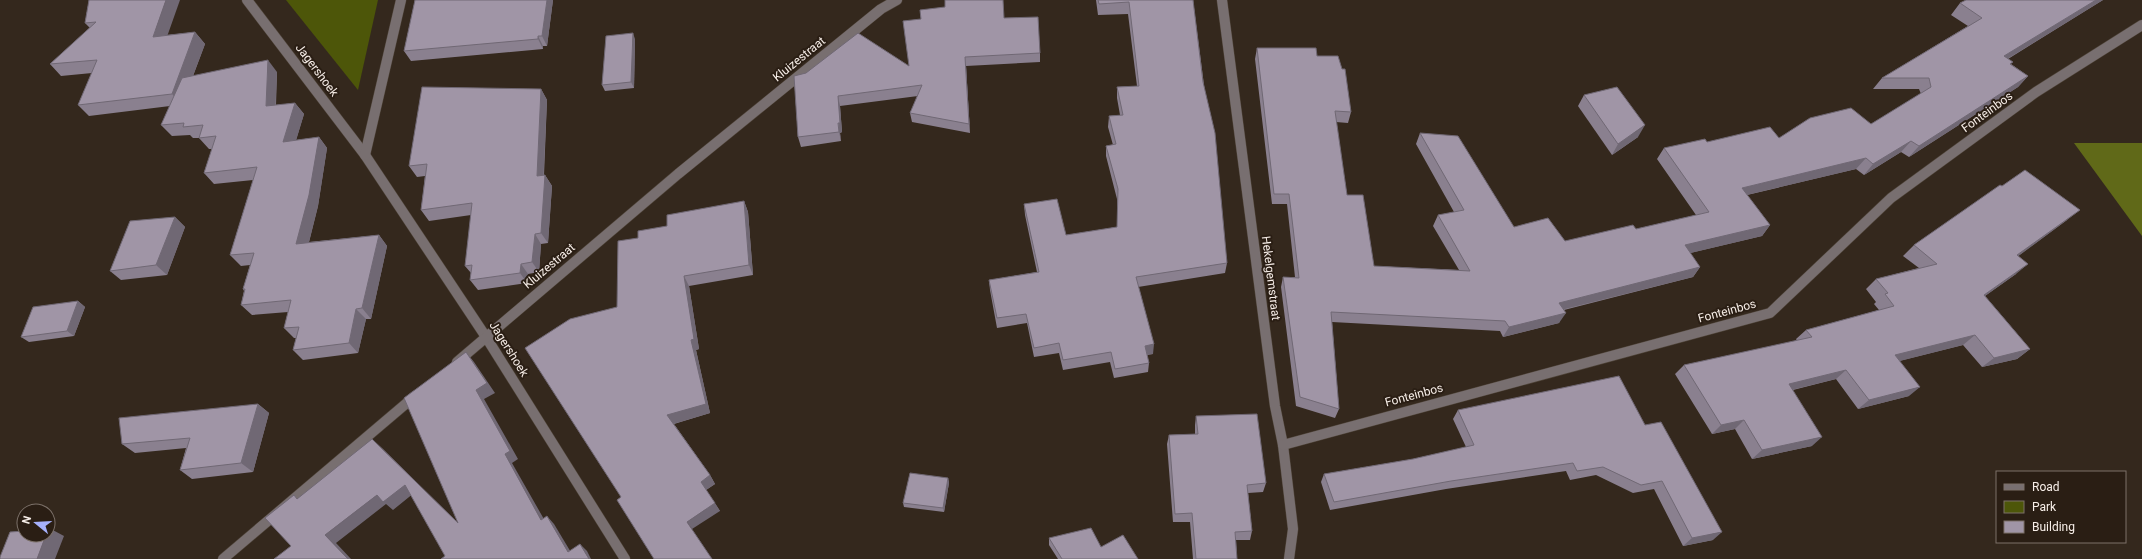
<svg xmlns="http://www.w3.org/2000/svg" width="2142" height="559" viewBox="0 0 2142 559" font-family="Roboto,sans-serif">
<rect width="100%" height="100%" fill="#34281d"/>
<path fill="#4d5609" d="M286,0H378L358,90Z"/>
<path fill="#606918" d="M2074,143H2142V236Z"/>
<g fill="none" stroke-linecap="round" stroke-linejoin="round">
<g stroke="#4f4439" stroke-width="11">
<g id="minor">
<path d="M247,0L365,155L486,337L625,559"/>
<path d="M1222,0L1275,406L1283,445L1293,529L1289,559"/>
<path d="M365,155L401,0"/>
<path d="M457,362L678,174L881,9L897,0"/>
<path d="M1283,445L1770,313L1891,198L2036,92L2142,25"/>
<path d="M223,559L415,396"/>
</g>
</g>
<use href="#minor" stroke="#786f70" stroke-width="10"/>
</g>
<g fill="#8a808f">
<path d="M89,0L167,35L195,32L205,44L193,76L277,72L276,105L295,103L304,114L296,140L319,137L327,148L318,206L309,242L379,235L387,246L371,319H366L358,353L303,360L293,350L296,338H294L284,328L288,312L252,315L241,305L244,291L243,289L250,265L241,266L230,255L253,180L214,184L204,173L212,149H209L199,138H193L190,135L172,136L161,125L170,106L89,116L78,105L92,73L61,76L50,64L90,28L85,23Z"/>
<path d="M415,0H553L547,46H543V49L411,61L404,51Z"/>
<path d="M1096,0H1193L1227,263L1225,273L1138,287L1153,354L1147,355L1149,363L1148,372L1114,378L1110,362L1063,370L1059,353L1034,357L1027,323L997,328L990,290L989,280L1037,272L1025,215L1024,204L1066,235L1117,227V199L1106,156V146L1113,145L1108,127L1109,116L1120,115L1117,98V87L1137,86L1128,14L1098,15Z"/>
<path d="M2103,0L2008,59L2011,64L2028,76L2018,87L1909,157L1901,152L1864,175L1856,169L1747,195L1770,225L1762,236L1690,253L1700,267L1693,277L1564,310L1559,323L1503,337L1500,331L1332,322L1339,409L1335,418L1296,406L1281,287L1283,277H1295L1287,204H1272L1255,59L1257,48L1317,56L1351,112L1348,123L1336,122L1347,195L1374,266L1459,270L1433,226L1438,215L1454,212L1416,144L1420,133L1514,227L1565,241L1636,229L1696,215L1657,159L1664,148L1707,142L1779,138L1871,124L1921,94L1919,89H1873L1882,78L1968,26L1951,15L1960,3Z"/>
<path d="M920,10L1004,18L1040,53V62L966,66L970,133L912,122L910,113L918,96L840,106L842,132L840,133L841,141L801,147L798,137L794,76L909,66L921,19Z"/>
<path d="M635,39L634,88L605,91L602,85Z"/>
<path d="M541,89L547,100L544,175H545L552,186L548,243L541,244L539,272L528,274L527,283L478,290L470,280L471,273L465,266L471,215L429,221L421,210L425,176L417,177L409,166Z"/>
<path d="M1584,95L1638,137L1612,155L1578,106Z"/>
<path d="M2002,186L2067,220L2018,256L2016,274L1985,296L2030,349L2017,359L1982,367L1963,345L1899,361L1909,396L1858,409L1836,379L1793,390L1812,446L1752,459L1735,429L1712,434L1675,374L1684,365L1797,341L1796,339L1806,330L1879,310L1874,304L1876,302L1866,289L1876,279L1919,268L1903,256L1914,245Z"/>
<path d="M744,201L748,212L753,275L689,286L699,349L696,350L710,413L674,424L710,475L715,484L706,490L720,511L621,497L617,307L638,238L667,226Z"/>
<path d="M175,217L185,227L167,275L121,280L110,271Z"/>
<path d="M78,301L85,307L74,336L29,342L21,337Z"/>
<path d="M258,404L269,413L253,472L192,479L180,470L186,448L135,453L122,444Z"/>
<path d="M1458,410L1645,425L1713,540L1683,546L1654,489L1633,493L1596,475L1570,480L1566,471L1446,489L1330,510L1321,482L1324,474L1413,459L1466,447L1453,419Z"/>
<path d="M1196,416L1266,483L1263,492L1248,493L1252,531L1250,540H1236L1237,559H1193L1190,522H1173L1167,444L1169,435L1195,434V425Z"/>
<path d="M948,478L949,483L944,512L904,507L903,503Z"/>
<path d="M1049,538L1101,547L1138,559H1058L1049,545Z"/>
</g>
<g fill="#706874">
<path d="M166,0H180L163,48L153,37Z"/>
<path d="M547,0H553L547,46L542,36Z"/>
<path d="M2096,0H2103L1994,67L2004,56Z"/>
<path d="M195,32L205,44L182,105L172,94Z"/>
<path d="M633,33L635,39L634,88L631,82Z"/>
<path d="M538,36L543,46V49L538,39Z"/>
<path d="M965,57L966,66L970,133L969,124Z"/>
<path d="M268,60L277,72L275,117L266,106Z"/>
<path d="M2028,76L2018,87L1909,157L1919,146Z"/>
<path d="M541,89L547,100L543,187L537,176Z"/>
<path d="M838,96L840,106L842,132L840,133L841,141L839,132Z"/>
<path d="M295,103L304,114L292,154L283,142Z"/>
<path d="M1645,125L1638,137L1612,155L1618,144Z"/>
<path d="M319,137L327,148L318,206L306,254L296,244Z"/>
<path d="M1911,141L1901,152L1864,175L1873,164Z"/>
<path d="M1866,158L1856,169L1734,198L1742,188Z"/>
<path d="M545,175L552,186L548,243L541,233Z"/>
<path d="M744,201L748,212L753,275L749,265Z"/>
<path d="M2080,210L2067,220L2005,266L2017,255Z"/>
<path d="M175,217L185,227L167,275L156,265Z"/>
<path d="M1770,225L1762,236L1678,256L1685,245Z"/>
<path d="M535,234L541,244L539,272L532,262Z"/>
<path d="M379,235L387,246L371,319L362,308Z"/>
<path d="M521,264L528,274L527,283L520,273Z"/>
<path d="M2028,264L2016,274L1972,305L1984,295Z"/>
<path d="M1700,267L1693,277L1553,312L1559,303Z"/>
<path d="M684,276L689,286L699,349L696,350L710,413L673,424L667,415L691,340Z"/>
<path d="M78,301L85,307L74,336L67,331Z"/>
<path d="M356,309L366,319L358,353L349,343Z"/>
<path d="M1566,313L1559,323L1503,337L1509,327Z"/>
<path d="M1975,335L1963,345L1884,365L1895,355Z"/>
<path d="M1154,344L1153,354L1144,355L1145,346Z"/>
<path d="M2030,349L2017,359L1982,367L1994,358Z"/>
<path d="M466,352L474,362L495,393L484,399L518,459L512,463L549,528L541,520L505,454L476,390Z"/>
<path d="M1846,370L1836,379L1779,393L1789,384Z"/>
<path d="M1920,387L1909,396L1858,409L1869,400Z"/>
<path d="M258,404L269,413L253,472L241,463Z"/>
<path d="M1744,420L1735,429L1712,434L1721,425Z"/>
<path d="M1822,437L1812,446L1752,459L1762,450Z"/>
<path d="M372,439L382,448L466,531L458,523Z"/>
<path d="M710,475L715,484L706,490L701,482Z"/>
<path d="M948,478L949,483L944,512L943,508Z"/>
<path d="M405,485L414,493L393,510L386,504L336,543L351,559H348L325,535L377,495Z"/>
<path d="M715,503L720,511L692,529L687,522Z"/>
<path d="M547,516L554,524L575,559L568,552Z"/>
<path d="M49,528L64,536L55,559H37L46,535H48V530Z"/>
<path d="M1722,532L1713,540L1683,546L1692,538Z"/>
<path d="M580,544L587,551L591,559H589Z"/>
</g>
<g fill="#a095a6" stroke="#706874">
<path d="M89,0H166L153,37L195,32L172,94L78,105L97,60L50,64L96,22L85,23Z"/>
<path d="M415,0H547L542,36H538V39L404,51Z"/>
<path d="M945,0H1003L1004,18L1038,17L1040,53L965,57L969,124L910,113L922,85L838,96L840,123H838L839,132L798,137L794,76L806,73L858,33L909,66L903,21L921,19L920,10L945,7Z"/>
<path d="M1098,0H1193L1203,82L1215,133L1227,263L1136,277L1154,344L1145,346L1149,363L1115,369L1111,352L1063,360L1059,343L1034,348L1026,314L997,318L989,280L1039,272L1024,204L1057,199L1066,235L1117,227L1118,189L1106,146L1116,144L1109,116L1123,115L1117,87L1139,86L1129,2L1099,4Z"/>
<path d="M1966,0H2096L2004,56L2013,62L2010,64L2028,76L1919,146L1911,141L1873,164L1866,158L1742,188L1770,225L1685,245L1700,267L1559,303L1566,313L1509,327L1505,321L1331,312L1339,409L1300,397L1283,277L1299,278L1289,194H1274L1257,48H1316L1317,56H1338L1342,69H1345L1351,112L1335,111L1347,195H1363L1374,266L1470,271L1438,215L1464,210L1420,133L1458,136L1514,227L1548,218L1565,241L1633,225L1636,229L1709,212L1664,148L1705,139L1707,142L1770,127L1779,138L1810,118L1851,108L1871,124L1931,87L1929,78H1882L1982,18L1960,3Z"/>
<path d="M633,33L631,82L602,85L606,36Z"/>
<path d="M268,60L266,106L295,103L283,142L319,137L309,195L296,244L379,235L362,308L356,309L349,343L293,350L299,327L284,328L291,300L241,305L245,289H243L254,253L230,255L257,167L204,173L216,136L199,138L203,125L183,127L184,123L161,125L182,78Z"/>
<path d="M422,87L541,89L537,176L545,175L541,233L535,234L532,262L521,264L520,273L470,280L472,265L465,266L472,203L421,210L427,164L409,166Z"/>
<path d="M1617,87L1645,125L1618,144L1584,95Z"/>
<path d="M2025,170L2080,210L2017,255L2028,264L1984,295L2030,349L1994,358L1975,335L1895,355L1920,387L1869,400L1846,370L1789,384L1822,437L1762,450L1744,420L1721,425L1684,365L1812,337L1806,330L1894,306L1885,294L1888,293L1876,279L1937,264L1914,245L2000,185L2002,186Z"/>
<path d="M744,201L749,265L684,276L694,339L691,340L706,404L667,415L710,475L701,482L715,503L687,522L712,559H654L617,500L621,497L525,348L570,319L617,307L618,241L638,238V231L667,226V215Z"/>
<path d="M175,217L156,265L110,271L130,221Z"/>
<path d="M78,301L67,331L21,337L33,307Z"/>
<path d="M466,352L487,383L476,390L510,451L505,454L541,520L547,516L568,552L580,544L589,559H441L445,556L405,485L383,502L377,495L325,535L348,559H274L291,546L265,518L294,495L297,499L372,439L458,523L404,398Z"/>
<path d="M1619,376L1645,425L1661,422L1722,532L1692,538L1662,481L1641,485L1603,467L1577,471L1573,463L1451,481L1334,502L1324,474L1413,459L1474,445L1458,410Z"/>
<path d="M258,404L241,463L180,470L190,438L122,444L119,418Z"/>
<path d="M1257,414L1266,483L1247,485L1252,531L1235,532L1237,559H1196L1192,513L1175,514L1169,435L1198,434L1196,416Z"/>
<path d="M910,473L948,478L943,508L903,503Z"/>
<path d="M1091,528L1101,547L1123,535L1138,559H1062L1049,538Z"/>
<path d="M24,531V535H46L37,559H0V557L10,532Z"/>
</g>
<g text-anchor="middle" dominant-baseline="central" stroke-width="4" stroke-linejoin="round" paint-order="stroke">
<g font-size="12" fill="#f7eee8" stroke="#2a1e14">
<text transform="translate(799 59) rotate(-39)">Kluizestraat</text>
<text transform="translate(317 70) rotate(53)">Jagershoek</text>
<text transform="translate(1987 112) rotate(-36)">Fonteinbos</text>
<text transform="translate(549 266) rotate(-40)">Kluizestraat</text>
<text transform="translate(1271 278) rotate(83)">Hekelgemstraat</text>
<text transform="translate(1727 311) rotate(-15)">Fonteinbos</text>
<text transform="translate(509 349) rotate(58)">Jagershoek</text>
<text transform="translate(1414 395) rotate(-15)">Fonteinbos</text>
</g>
</g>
<rect x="1996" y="471" width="130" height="72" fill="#2a1e14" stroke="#7c7169"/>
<rect x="2004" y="484" width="20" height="6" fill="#786f70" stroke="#7c7169"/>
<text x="2032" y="491" font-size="12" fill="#f7eee8">Road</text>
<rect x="2004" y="501" width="20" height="12" fill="#4d5609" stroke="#7c7169"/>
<text x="2032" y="511" font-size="12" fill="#f7eee8">Park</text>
<rect x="2004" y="521" width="20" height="12" fill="#a095a6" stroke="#7c7169"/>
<text x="2032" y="531" font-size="12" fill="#f7eee8">Building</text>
<g transform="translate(36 523) rotate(288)"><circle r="19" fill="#2a1e14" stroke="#7c7169"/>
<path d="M0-3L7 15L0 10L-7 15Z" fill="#a6b1fc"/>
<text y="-6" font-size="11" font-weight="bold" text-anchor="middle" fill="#f7eee8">N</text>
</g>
</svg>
